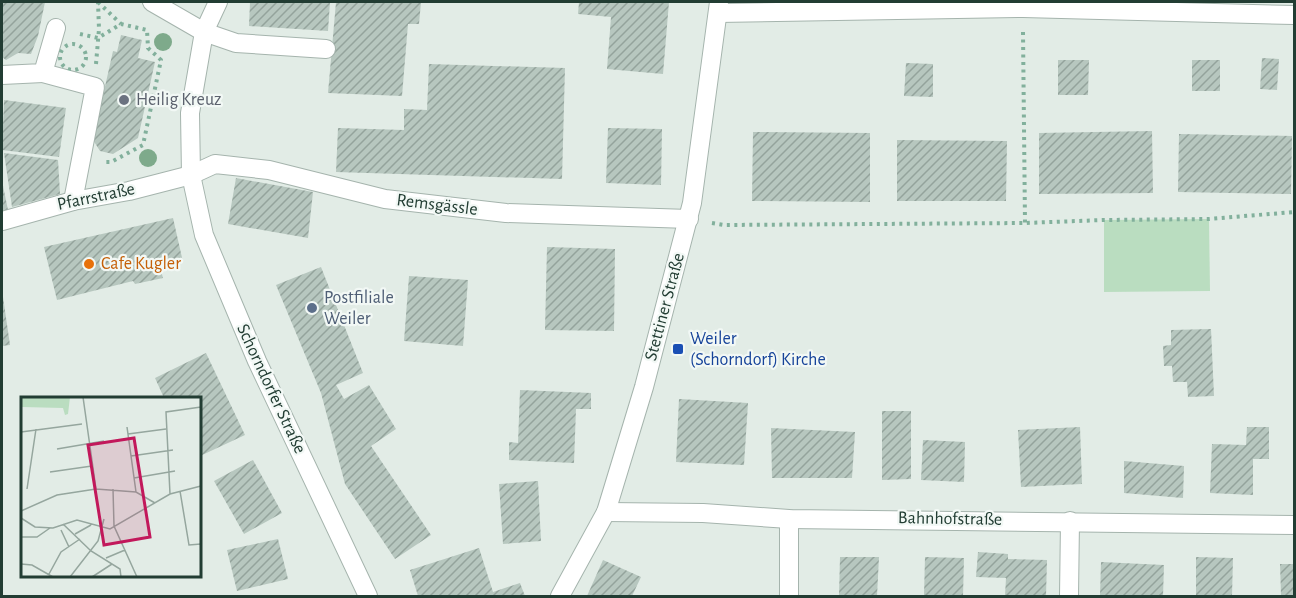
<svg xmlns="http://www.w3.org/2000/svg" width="1296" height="598" viewBox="0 0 1296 598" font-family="'Alegreya Sans',sans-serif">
<defs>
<pattern id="building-hatch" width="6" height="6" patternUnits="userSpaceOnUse" patternTransform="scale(1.5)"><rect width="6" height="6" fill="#b7c7bf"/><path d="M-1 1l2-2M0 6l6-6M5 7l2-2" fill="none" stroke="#94a39c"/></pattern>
</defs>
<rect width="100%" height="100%" fill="#e2ece6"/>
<path fill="#baddc0" d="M1209,219L1210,291L1104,292V220Z"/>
<g fill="url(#building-hatch)">
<path d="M2,2H45L38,36L31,54L18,53L6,60L2,57Z"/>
<path d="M250,2H330L328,31L249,26Z"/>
<path d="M336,2H421L419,24H408L402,96L328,93Z"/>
<path d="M579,2H669L663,74L607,69L611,17L578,14Z"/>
<path d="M121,35L142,40L138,58L155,62L138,138L113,154L100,151L93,140L113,51L117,52Z"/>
<path d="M1262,58L1279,59L1277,90L1260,89Z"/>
<path d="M1058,60H1089L1088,95H1058Z"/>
<rect x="1192" y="60" width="28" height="31"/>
<path d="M906,63L933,64V97L904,96Z"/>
<path d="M429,64L565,68L562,179L336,172L338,128L404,130V109L427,110Z"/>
<path d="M4,100L66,108L59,157L2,150Z"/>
<path d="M608,128L662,129L661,185L606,183Z"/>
<path d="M1152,131L1153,193L1039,194V133Z"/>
<path d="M753,132L870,133V202L752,201Z"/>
<path d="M1179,134L1292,136L1291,194L1178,192Z"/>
<path d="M897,140L1007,141L1006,201H897Z"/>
<path d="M4,153L58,160L60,194L12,207Z"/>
<path d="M236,178L313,192L308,238L228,224Z"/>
<path d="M2,181L8,210L2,212Z"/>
<path d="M173,218L183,262L160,267L163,278L135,284L133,281L57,300L44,247Z"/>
<path d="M547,247L615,249L614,331L545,330Z"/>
<path d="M321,267L363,373L336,385L344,399L369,385L396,429L371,446L431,535L395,559L345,484L321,393L276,285Z"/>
<path d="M409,276L468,280L463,346L404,341Z"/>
<path d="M2,290L10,345L2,346Z"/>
<path d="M1211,329L1214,396L1188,397L1187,382H1173L1172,366H1164L1163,346L1171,345V330Z"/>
<path d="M206,353L245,435L200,456V398H164L155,378Z"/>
<path d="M520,390L591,393V409H576L574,463L509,460V442L518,443Z"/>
<path d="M679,399L748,403L744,465L676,462Z"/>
<path d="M882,411H911V479L882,480Z"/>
<path d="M1080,427L1082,484L1021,487L1018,430Z"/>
<path d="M1247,427H1269V459H1253V495L1210,493L1212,444L1246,445Z"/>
<path d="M771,428L855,432L852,478H772Z"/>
<path d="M923,440L965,442L964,482L921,480Z"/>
<path d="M253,460L282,513L244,534L214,481Z"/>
<path d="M1124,461L1184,466L1183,498L1124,493Z"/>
<path d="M538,481L541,541L503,544L499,484Z"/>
<path d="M278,539L288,579L237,591L227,550Z"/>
<path d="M479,548L493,592L520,583L525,596H418L410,570Z"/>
<path d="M978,552L1008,554V559L1047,560L1046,596H1005L1006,578L976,577Z"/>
<path d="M840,557H879L877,596H839Z"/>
<path d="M925,557L964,558L963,596H924Z"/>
<path d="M1196,557L1233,558L1232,596H1196Z"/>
<path d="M603,560L641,577L632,596H587Z"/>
<path d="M1101,562L1164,565L1163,596H1100Z"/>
<path d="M1280,564H1294V596H1281Z"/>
</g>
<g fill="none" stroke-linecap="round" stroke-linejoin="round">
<g stroke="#a5b4ad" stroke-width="20">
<g id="service">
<path d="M204,32L236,43L326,49"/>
<path d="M43,73L95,87L73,201"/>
<path d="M2,75L43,73L56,28"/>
<path d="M191,175L215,164L269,170L385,199L506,213L689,219"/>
</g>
</g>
<g stroke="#a5b4ad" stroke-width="20">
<g id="minor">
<path d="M152,2L204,32"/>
<path d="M718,13L1023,8L1294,15"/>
<path d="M2,221L73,201L129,191L191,175"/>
<path d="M606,512L703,513L789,519L1294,525"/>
<path d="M789,519V596"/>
<path d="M1069,596L1070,521"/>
</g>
</g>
<g stroke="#a5b4ad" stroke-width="20">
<g id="tertiary">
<path d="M218,2L204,32L190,113L191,175L204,235L257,361L368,596"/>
<path d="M560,596L606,512L644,387L692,203L719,2"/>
</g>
</g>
<g stroke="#82b09c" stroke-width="4" stroke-dasharray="3 4.5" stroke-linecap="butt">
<path d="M98,2L121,24"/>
<path d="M1023,32L1025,223"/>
<path d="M80,34L98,38L121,24L147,30L148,48L161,60L143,145L111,162H104"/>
<circle cx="73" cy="57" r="13"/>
<path d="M96,64L99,29L98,2"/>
<path d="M712,223L724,225L1025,223L1104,220L1209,219L1294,212"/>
</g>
<use href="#service" stroke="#fff" stroke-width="18"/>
<use href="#minor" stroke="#fff" stroke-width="18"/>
<use href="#tertiary" stroke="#fff" stroke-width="18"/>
</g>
<g fill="#7eaa8b">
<circle cx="163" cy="42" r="9"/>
<circle cx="148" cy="158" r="9"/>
</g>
<circle fill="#6b7280" stroke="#f2f8f5" stroke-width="2" cx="124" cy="100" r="6"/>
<circle fill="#e8710a" stroke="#f2f8f5" stroke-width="2" cx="89" cy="264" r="6"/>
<circle fill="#5c6f8a" stroke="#f2f8f5" stroke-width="2" cx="312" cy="308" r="6"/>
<rect fill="#1a4fb4" stroke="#f2f8f5" stroke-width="2" x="672" y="343" width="12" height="12" rx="3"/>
<g text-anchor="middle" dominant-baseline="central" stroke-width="4.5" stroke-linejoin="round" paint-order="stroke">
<g font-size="18" fill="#5b616d" stroke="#f2f8f5" text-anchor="start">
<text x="136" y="100">Heilig Kreuz</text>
</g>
<g font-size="18" fill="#223d33" stroke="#f2f8f5">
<text transform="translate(96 197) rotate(-12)">Pfarrstraße</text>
<text transform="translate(437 205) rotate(7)">Remsgässle</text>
<text transform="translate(665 307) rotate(-75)">Stettiner Straße</text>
<text transform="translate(271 389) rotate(65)">Schorndorfer Straße</text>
<text transform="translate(950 519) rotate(1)">Bahnhofstraße</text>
</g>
<g font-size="18" fill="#c56008" stroke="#f2f8f5" text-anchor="start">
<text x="101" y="264">Cafe Kugler</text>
</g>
<g font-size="18" fill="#4e5e75" stroke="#f2f8f5" text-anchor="start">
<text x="324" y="298">Postfiliale<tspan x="324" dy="21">Weiler</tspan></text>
</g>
<g font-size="18" fill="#164399" stroke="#f2f8f5" text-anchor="start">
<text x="690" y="339">Weiler<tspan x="690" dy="21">(Schorndorf) Kirche</tspan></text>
</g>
</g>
<g transform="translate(21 397)">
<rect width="180" height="180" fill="#e2ece6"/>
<path d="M0,0H49L47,17L44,18L42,11L1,10L0,26Z" fill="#baddc0"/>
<path fill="none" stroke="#95a69e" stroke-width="1.5" d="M62,0L75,92M106,30L115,95M0,35L61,27M107,37L145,32M36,52L83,44M110,59L152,53M29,75L71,69M113,81L154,74M6,92L15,32M92,92L93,129L116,180M159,94L168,148L180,147M149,97L145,15L180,10M0,114L36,98L75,92L115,95L134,106M0,121L14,130L32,131L56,123L89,132L149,97L180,89M42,127L70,154L99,172L100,180M40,133L48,150M54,137L70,128M0,140H16L29,131M85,161L104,153M0,167L11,168L32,180M28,177L40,155L59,142M49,180L77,144L83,122M71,180L91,167"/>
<path fill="#c2185b" fill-opacity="0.15" stroke="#c2185b" stroke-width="3" d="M113,41L129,140L83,148L67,48Z"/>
<rect width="180" height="180" fill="none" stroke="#223d33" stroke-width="3"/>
</g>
<rect width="1296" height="598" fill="none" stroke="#223d33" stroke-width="6"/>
</svg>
